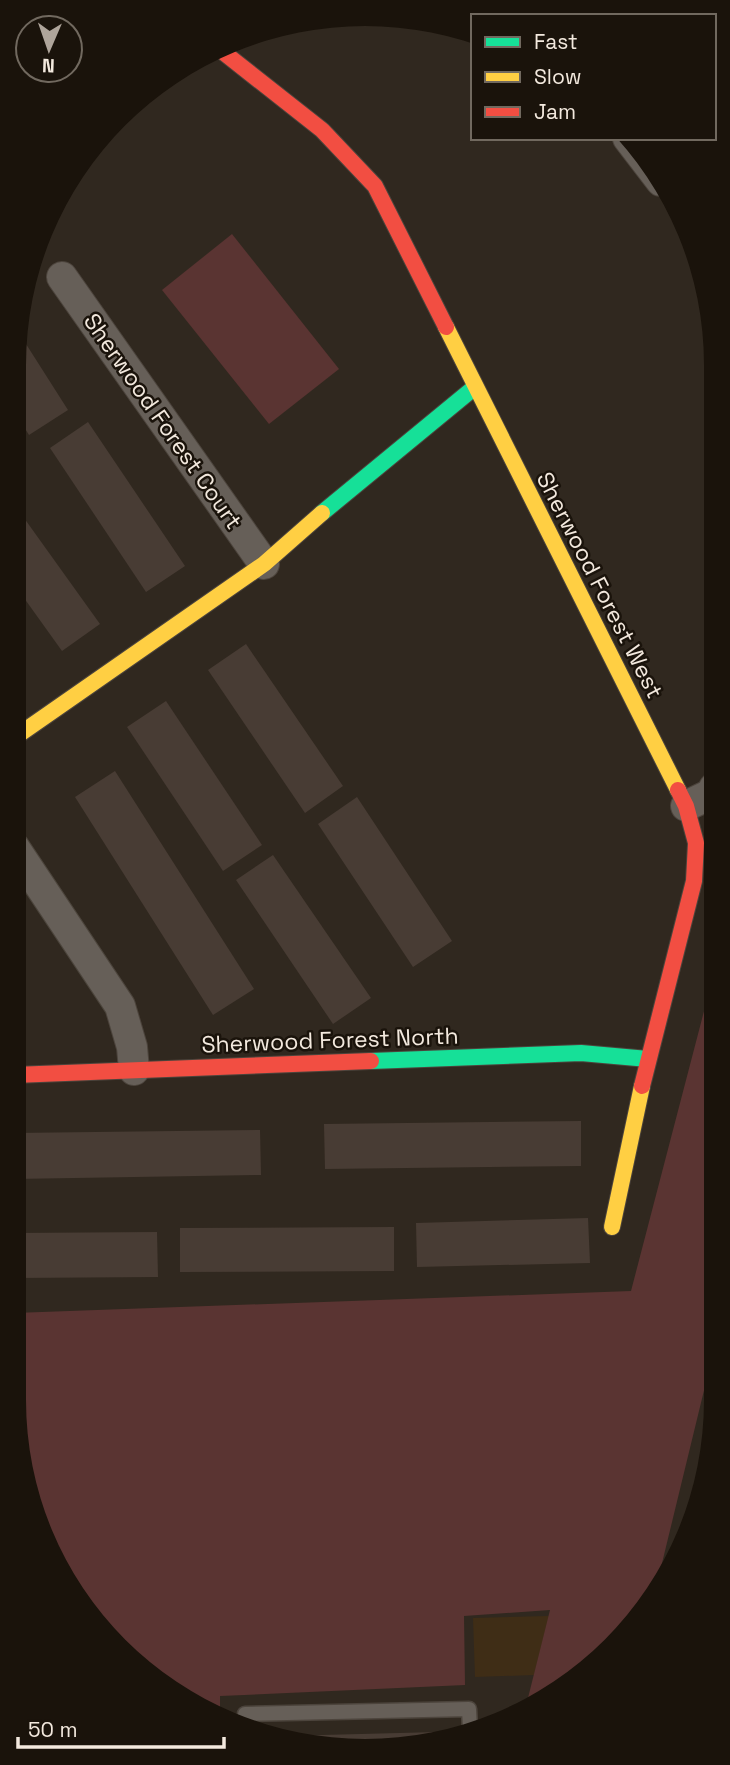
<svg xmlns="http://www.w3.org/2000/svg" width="730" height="1765" viewBox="0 0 730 1765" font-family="'Space Grotesk',sans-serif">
<rect width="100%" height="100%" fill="#30281f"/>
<path fill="#3f2d16" d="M549,1616L534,1675L475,1677L473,1618Z"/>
<g fill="#5a3432">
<path d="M232,234L339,369L269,424L162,290Z"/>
<path d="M715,969L716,1341L655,1592L644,1613L560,1692L526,1706L550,1610L464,1616L465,1685L220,1696V1714L190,1704L101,1631L33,1513L14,1400V1313L631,1291Z"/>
</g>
<g fill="#483c34">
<path d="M19,333L68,410L29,435L14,411V365Z"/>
<path d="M88,422L185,566L146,592L50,448Z"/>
<path d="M14,504L100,624L62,651L14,584Z"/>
<path d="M246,644L343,786L305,813L208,670Z"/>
<path d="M166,701L262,845L223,871L127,727Z"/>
<path d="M115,771L254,989L213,1015L75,797Z"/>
<path d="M357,797L452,941L413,967L318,824Z"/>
<path d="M273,855L371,998L333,1024L236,880Z"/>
<path d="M581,1121V1166L325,1169L324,1124Z"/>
<path d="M260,1130L261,1175L14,1179V1133Z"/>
<path d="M588,1218L590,1263L417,1267L416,1223Z"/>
<path d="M394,1227V1271L180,1272V1228Z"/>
<path d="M157,1232L158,1277L14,1278V1233Z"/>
<path d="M438,1732V1743L434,1744L319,1748L283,1736Z"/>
</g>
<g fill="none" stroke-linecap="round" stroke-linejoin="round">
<g stroke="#4c443c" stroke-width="17">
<path id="lane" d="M245,1723V1714L469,1709L470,1729"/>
</g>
<g stroke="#4c443c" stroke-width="32">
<g id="street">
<path d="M628,138L661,181"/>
<path d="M62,277L264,564"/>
<path d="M686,806L711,794L714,788"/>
<path d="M14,847L120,1006L132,1047L134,1070"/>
</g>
</g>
<g stroke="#4c443c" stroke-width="18">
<g id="fast">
<path d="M322,513L475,387"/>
<path d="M371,1061L581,1053L648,1059"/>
</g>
</g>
<g stroke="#4c443c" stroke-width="18">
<g id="slow">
<path d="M446,327L678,790"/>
<path d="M14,738L264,564L322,513"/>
<path d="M612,1227L642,1086"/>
</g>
</g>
<g stroke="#4c443c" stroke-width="18">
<g id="jam">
<path d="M218,48L322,130L375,186L446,327"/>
<path d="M14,1075L371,1061"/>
<path d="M642,1086L694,881L696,843L686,806L678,790"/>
</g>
</g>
<use href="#lane" stroke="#665f58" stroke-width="14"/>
<use href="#street" stroke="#665f58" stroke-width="30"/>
<use href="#fast" stroke="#16e098" stroke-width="16"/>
<use href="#slow" stroke="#ffcf43" stroke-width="16"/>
<use href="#jam" stroke="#f24e42" stroke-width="16"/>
</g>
<g text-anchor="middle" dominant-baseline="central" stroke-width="5" stroke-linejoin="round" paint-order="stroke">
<g font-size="23" fill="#f3e9de" stroke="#1a130b">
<text transform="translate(163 421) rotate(55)">Sherwood Forest Court</text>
<text transform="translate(600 585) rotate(63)">Sherwood Forest West</text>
<text transform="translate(330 1040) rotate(-2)">Sherwood Forest North</text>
</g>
</g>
<path d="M0 0H730V1765H0ZM365 26H365A339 339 0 0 1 704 365V1400A339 339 0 0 1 365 1739H365A339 339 0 0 1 26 1400V365A339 339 0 0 1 365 26Z" fill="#1a130b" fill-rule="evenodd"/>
<rect x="471" y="14" width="245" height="126" fill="#1a130b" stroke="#71695f" stroke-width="2"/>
<rect x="485" y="37" width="35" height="10" fill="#16e098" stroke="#71695f" stroke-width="2"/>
<text x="534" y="49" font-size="21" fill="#f3e9de">Fast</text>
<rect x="485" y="72" width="35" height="10" fill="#ffcf43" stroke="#71695f" stroke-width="2"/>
<text x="534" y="84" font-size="21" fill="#f3e9de">Slow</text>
<rect x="485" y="107" width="35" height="10" fill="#f24e42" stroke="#71695f" stroke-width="2"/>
<text x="534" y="119" font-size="21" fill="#f3e9de">Jam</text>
<g transform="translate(49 49) rotate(182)"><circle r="33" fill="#1a130b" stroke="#71695f" stroke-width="2"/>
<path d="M0-5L12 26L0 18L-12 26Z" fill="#afa59b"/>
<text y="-10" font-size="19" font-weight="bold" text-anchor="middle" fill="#f3e9de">N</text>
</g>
<path d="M18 1737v10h206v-10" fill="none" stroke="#f3e9de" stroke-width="3.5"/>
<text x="28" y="1737" font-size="21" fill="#f3e9de" stroke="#1a130b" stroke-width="5" paint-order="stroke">50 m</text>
</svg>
